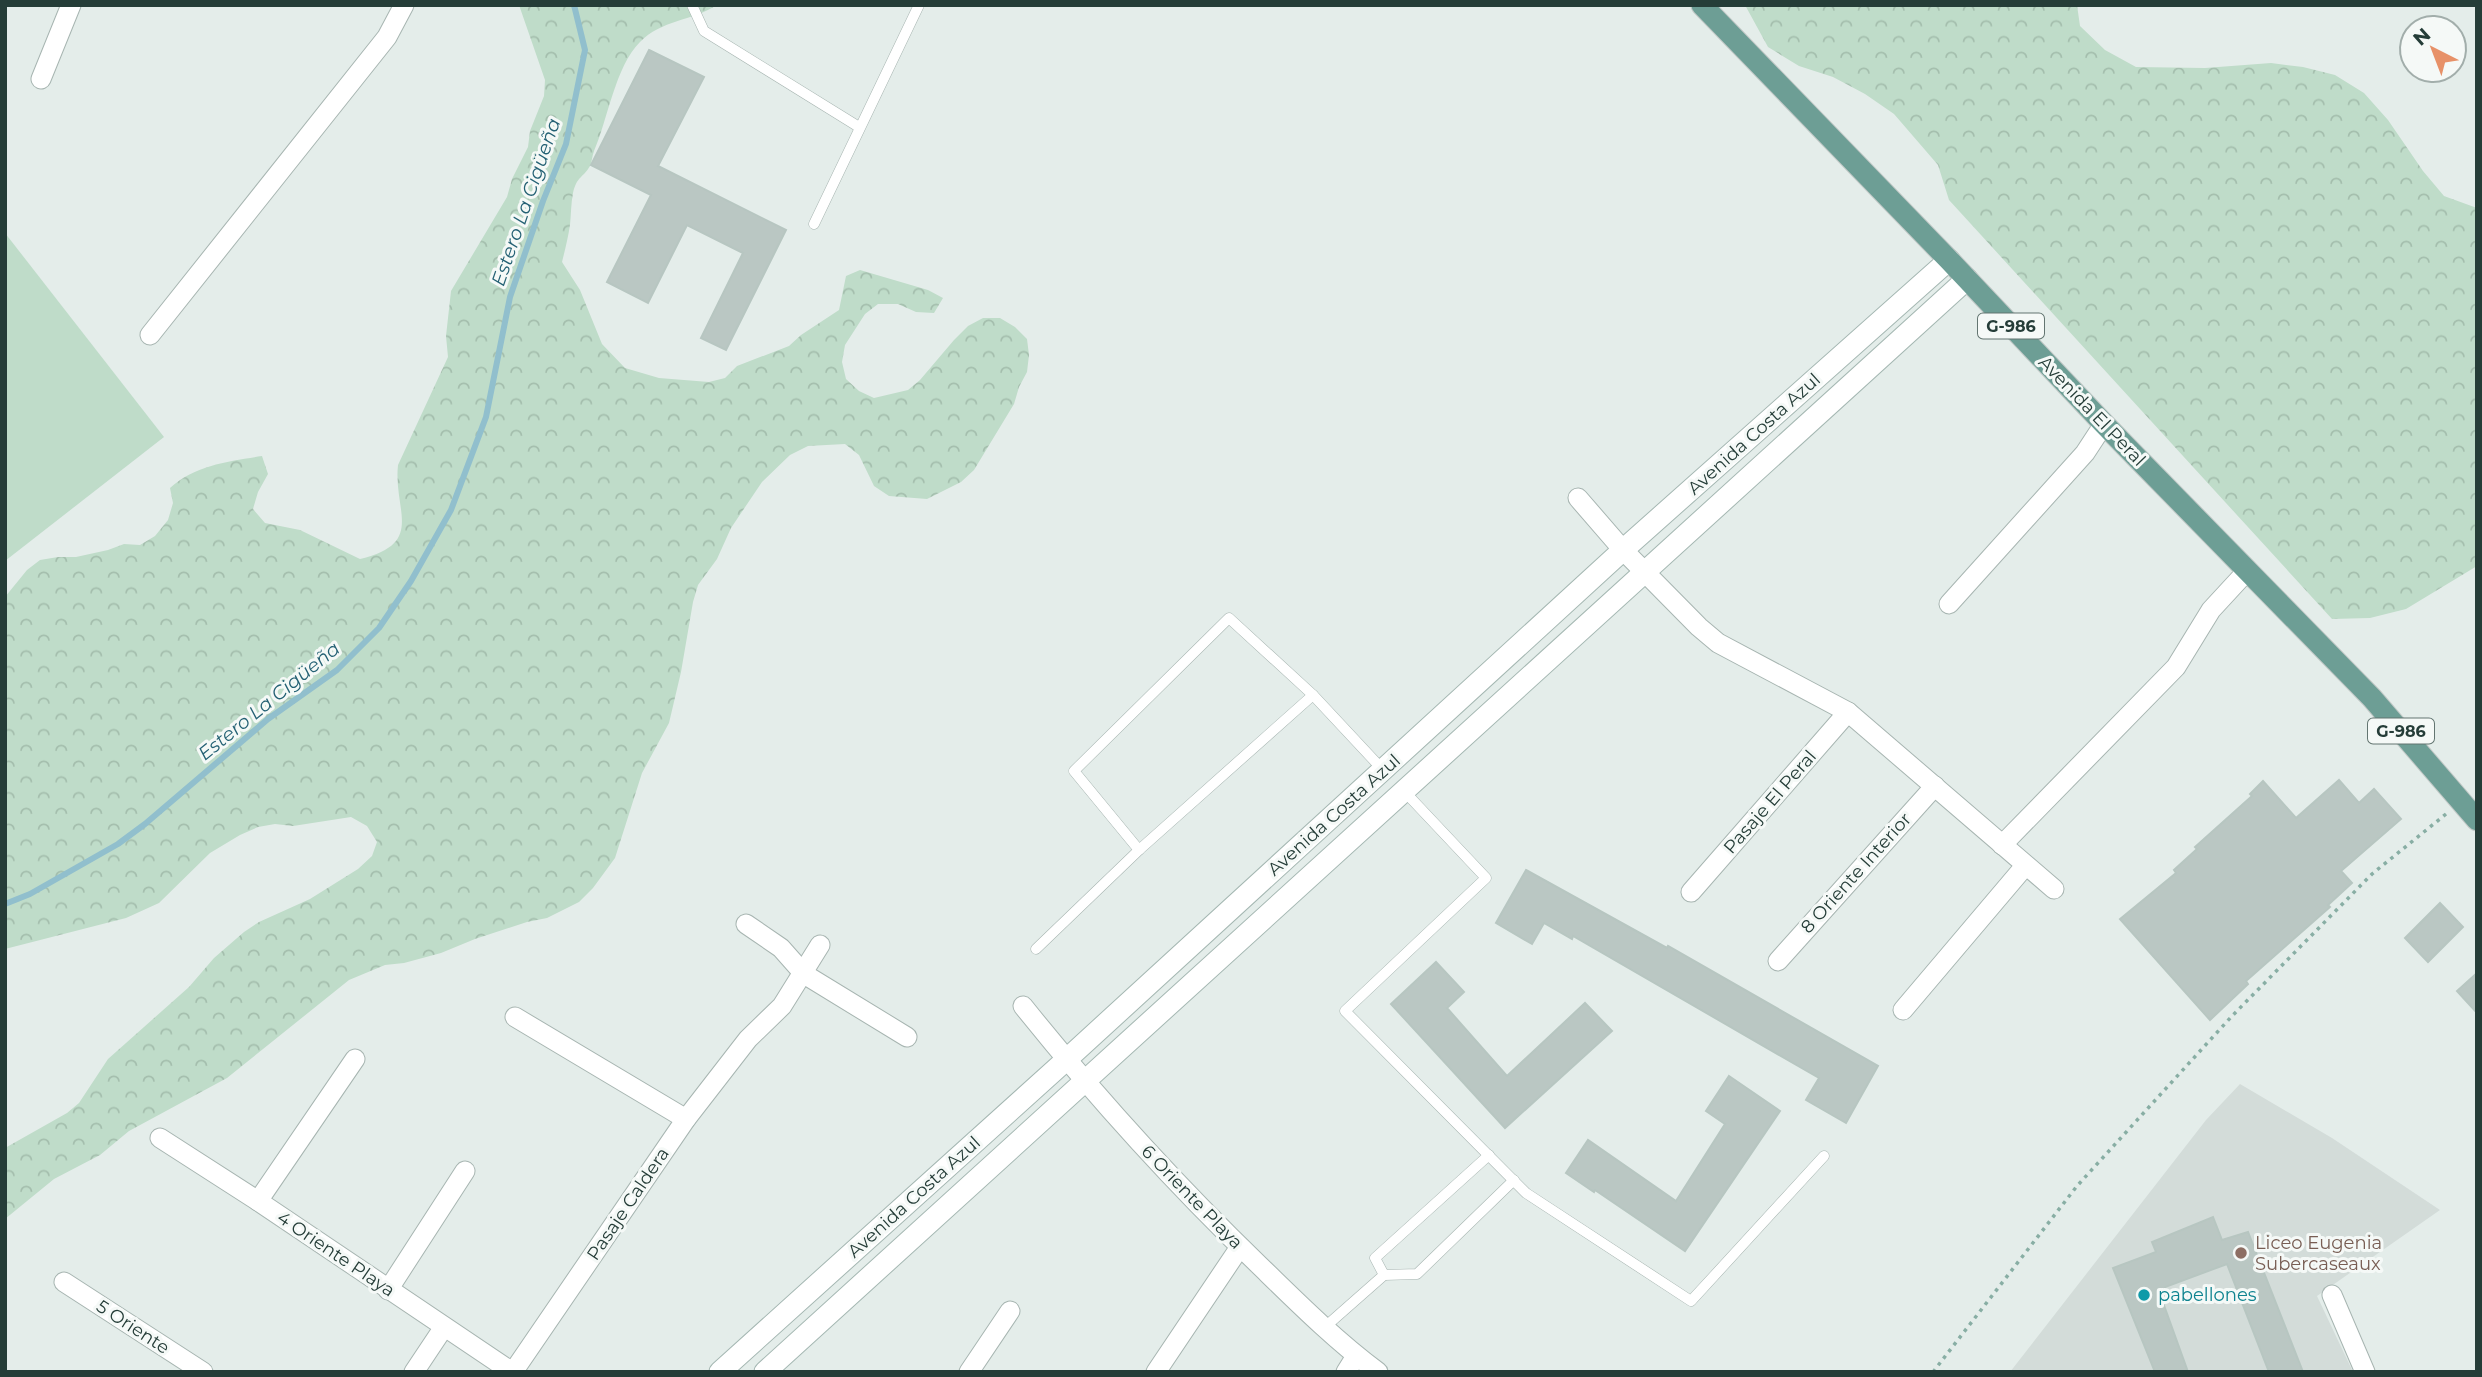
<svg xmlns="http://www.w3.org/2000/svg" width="2482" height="1377" viewBox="0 0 2482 1377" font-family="Montserrat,sans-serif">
<defs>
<pattern id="forest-crowns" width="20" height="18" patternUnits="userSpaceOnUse" patternTransform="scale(1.75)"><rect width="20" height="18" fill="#bfdcc9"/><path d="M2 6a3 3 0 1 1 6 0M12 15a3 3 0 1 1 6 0" fill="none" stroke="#a4bead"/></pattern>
</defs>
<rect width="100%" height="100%" fill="#e4edea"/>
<path fill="#d3dcd9" d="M2240,1084L2332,1138L2440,1210L2317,1296L2353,1372H2010L2206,1120Z"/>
<g fill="url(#forest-crowns)">
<path d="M519,5H717C692,21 661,20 640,42C615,67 608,119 594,151C592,156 592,162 590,166C583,178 577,176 573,193C571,203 571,215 570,225C568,238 565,250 562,262L580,290L602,344L625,368L659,378L709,382L725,378L737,366L789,346L801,335L839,310L846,276L860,270L928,290L943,298L934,313L916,312L898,304H878L865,314L845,345L842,362L846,379L859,391L874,398L908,390L920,380L954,340L968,326L983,318H1000L1015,327L1027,339L1029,355L1027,372L1019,387L1014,404L974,470L961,482L927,499L889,496L874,486L859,455L845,444L808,446L790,455L762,482L731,528L717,559L698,585L693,602L681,672L669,723L642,773L615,858L593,888L579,902L547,918L527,922L475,939L441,953L404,963L385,965L349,980L227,1078L129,1131L100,1155L54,1179L5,1219V1148L67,1113L79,1103L108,1059L189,987L214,958L244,932L259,922L310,899L358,869L372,856L377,842L367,826L351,817L293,826L275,824L258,827L240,835L210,853L159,903L126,918L5,949V597L27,570L40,560L58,557H76L108,550L124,544L140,545L155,536L168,520L173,503L170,488C195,465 230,461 262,456L268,474L258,492L253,509L265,523L300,530L360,559C426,543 393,511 398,465L448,357L446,336L451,291L507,197L512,179L528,147L530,131L544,96L545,80Z"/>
<path d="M1745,5H2077L2080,26L2105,50L2136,67L2205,68L2271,63L2303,67L2335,75L2364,93L2388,120L2423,171L2444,196L2477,208V566L2406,609L2370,618L2332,619L1949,200L1938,165L1894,114L1865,94L1833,77L1799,66L1768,47Z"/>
</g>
<path fill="#bfdcc9" d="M5,233L164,437L5,561Z"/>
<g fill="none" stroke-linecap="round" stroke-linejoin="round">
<path stroke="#91bfcd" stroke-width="6" d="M5,904L30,894L118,844L145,824L268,719L337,670L379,628L411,581L451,510L486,417L510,297L543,201L566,144L585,50L574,5"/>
</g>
<g fill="#bac7c3" stroke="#b7c6c1" stroke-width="2">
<path d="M649,50L704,77L658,166L786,230L726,350L701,338L743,253L687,225L648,303L607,282L651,195L591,165Z"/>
<path d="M2339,780L2359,803L2374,789L2401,819L2341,871L2352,883L2328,905L2330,907L2246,981L2248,984L2210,1020L2120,919L2176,873L2174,870L2197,849L2195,847L2252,796L2250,794L2263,781L2296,818Z"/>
<path d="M1526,870L1667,948L1668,946L1878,1066L1846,1123L1806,1100L1819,1078L1573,936L1572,939L1544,923L1532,944L1496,923Z"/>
<path d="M2440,903L2463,927L2428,962L2405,938Z"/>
<path d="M1436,962L1464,992L1447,1008L1507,1076L1585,1003L1612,1031L1505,1128L1391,1004Z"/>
<path d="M2477,973V1013L2457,991Z"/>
<path d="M1729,1076L1780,1111L1685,1251L1595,1190L1594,1192L1566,1173L1588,1140L1676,1201L1725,1124L1706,1111Z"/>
<path d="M2213,1217L2222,1240L2248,1232L2303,1372H2269L2227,1264L2165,1287L2167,1293L2161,1297L2188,1372H2155L2113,1268L2156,1252L2152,1242Z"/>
</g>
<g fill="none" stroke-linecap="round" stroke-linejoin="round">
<g stroke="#a7b5b1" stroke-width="11">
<g id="lane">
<path d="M692,5L704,31L859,127"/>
<path d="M814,224L919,5"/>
<path d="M1404,791L1486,878L1345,1011L1526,1193L1691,1301L1824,1156"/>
<path d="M1139,850L1074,771L1229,618L1313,695L1383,770"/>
<path d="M1036,949L1139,850L1313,695"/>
<path d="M1489,1155L1375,1258L1384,1275L1417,1274L1514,1180"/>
<path d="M1325,1327L1384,1275"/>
</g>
</g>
<g stroke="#a7b5b1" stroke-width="21">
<g id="street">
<path d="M41,79L71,5"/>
<path d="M150,335L387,37L404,5"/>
<path d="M1578,498L1623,550L1699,627L1718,643L1848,712L2054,889"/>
<path d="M1949,604L2085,453L2104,424"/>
<path d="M2002,845L2176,667L2211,610L2247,571"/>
<path d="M1691,892L1848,712"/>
<path d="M746,924L781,948L804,974L907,1037"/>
<path d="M1778,961L1935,786"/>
<path d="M1023,1006C1096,1097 1175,1184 1259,1265C1297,1302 1335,1340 1378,1372"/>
<path d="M1903,1010L2025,866"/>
<path d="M515,1017L686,1119"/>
<path d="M160,1138L258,1201L512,1372"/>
<path d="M258,1201L355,1059"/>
<path d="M64,1282L203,1372"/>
<path d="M388,1290L465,1171"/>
<path d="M2332,1295L2365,1372"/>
<path d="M414,1372L444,1327"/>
<path d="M513,1372L686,1119L748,1039L782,1006L820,945"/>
<path d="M969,1372L1010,1311"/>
<path d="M1156,1372L1240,1247"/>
<path d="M1346,1372L1356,1356"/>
</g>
</g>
<g stroke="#a4b7b2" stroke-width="23">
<g id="secondary">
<path d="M720,1372L1066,1060L1623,550L1949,260"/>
<path d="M765,1372L1967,279"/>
</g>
</g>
<g stroke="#c2c9c7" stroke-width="23">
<path id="primary" d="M1702,5L1949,260L2104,424L2372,698L2477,820"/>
</g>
<path stroke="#88aea4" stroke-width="3.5" stroke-dasharray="3.5 5" stroke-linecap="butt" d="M1933,1372L2077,1186L2232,1016L2372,874L2446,814"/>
<use href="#lane" stroke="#fff" stroke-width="10"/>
<use href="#street" stroke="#fff" stroke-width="19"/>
<use href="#secondary" stroke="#fff" stroke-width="21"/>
<use href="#primary" stroke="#6d9e95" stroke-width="21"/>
</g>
<circle fill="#8d6e63" stroke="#f5f9f7" stroke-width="2.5" cx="2241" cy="1253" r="7"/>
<circle fill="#0f9aa8" stroke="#f5f9f7" stroke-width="2.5" cx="2144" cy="1295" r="7"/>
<g text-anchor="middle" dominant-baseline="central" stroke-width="6" stroke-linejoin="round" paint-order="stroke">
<g fill="#f5f9f7" stroke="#637571" stroke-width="2">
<rect x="1978" y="313.5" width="66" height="25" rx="5"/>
<rect x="2368" y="718.5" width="66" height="25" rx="5"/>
</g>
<g font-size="16" font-weight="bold" fill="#253d38">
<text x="2011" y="326">G-986</text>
<text x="2401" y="731">G-986</text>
</g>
<g font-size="18" fill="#253d38" stroke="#f5f9f7">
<text transform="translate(2092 411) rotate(46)">Avenida El Peral</text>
<text transform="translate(1754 434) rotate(-42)">Avenida Costa Azul</text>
<text transform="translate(1770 802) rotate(-49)">Pasaje El Peral</text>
<text transform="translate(1334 815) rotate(-42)">Avenida Costa Azul</text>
<text transform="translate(1856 873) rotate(-48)">8 Oriente Interior</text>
<text transform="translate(914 1197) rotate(-42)">Avenida Costa Azul</text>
<text transform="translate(1192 1197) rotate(46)">6 Oriente Playa</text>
<text transform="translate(628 1204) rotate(-56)">Pasaje Caldera</text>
<text transform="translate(336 1254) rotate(34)">4 Oriente Playa</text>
<text transform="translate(133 1327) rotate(33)">5 Oriente</text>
</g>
<g font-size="18" fill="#785e54" stroke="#f5f9f7" text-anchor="start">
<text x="2255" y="1243">Liceo Eugenia<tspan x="2255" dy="21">Subercaseaux</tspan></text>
</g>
<g font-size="18" fill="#0d838f" stroke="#f5f9f7" text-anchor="start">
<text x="2158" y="1295">pabellones</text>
</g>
<g font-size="19" font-style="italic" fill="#246174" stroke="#f5f9f7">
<text transform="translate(526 202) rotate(-71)">Estero La Cigüeña</text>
<text transform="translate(269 701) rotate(-39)">Estero La Cigüeña</text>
</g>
</g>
<rect width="2482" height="1377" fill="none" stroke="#253d38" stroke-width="14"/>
<g transform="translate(2433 49) rotate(318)"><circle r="33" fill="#f5f9f7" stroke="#a2aeab" stroke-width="2"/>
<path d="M0-5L12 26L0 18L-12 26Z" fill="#e79168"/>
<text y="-10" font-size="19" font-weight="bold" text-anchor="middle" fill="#253d38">N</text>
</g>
</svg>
